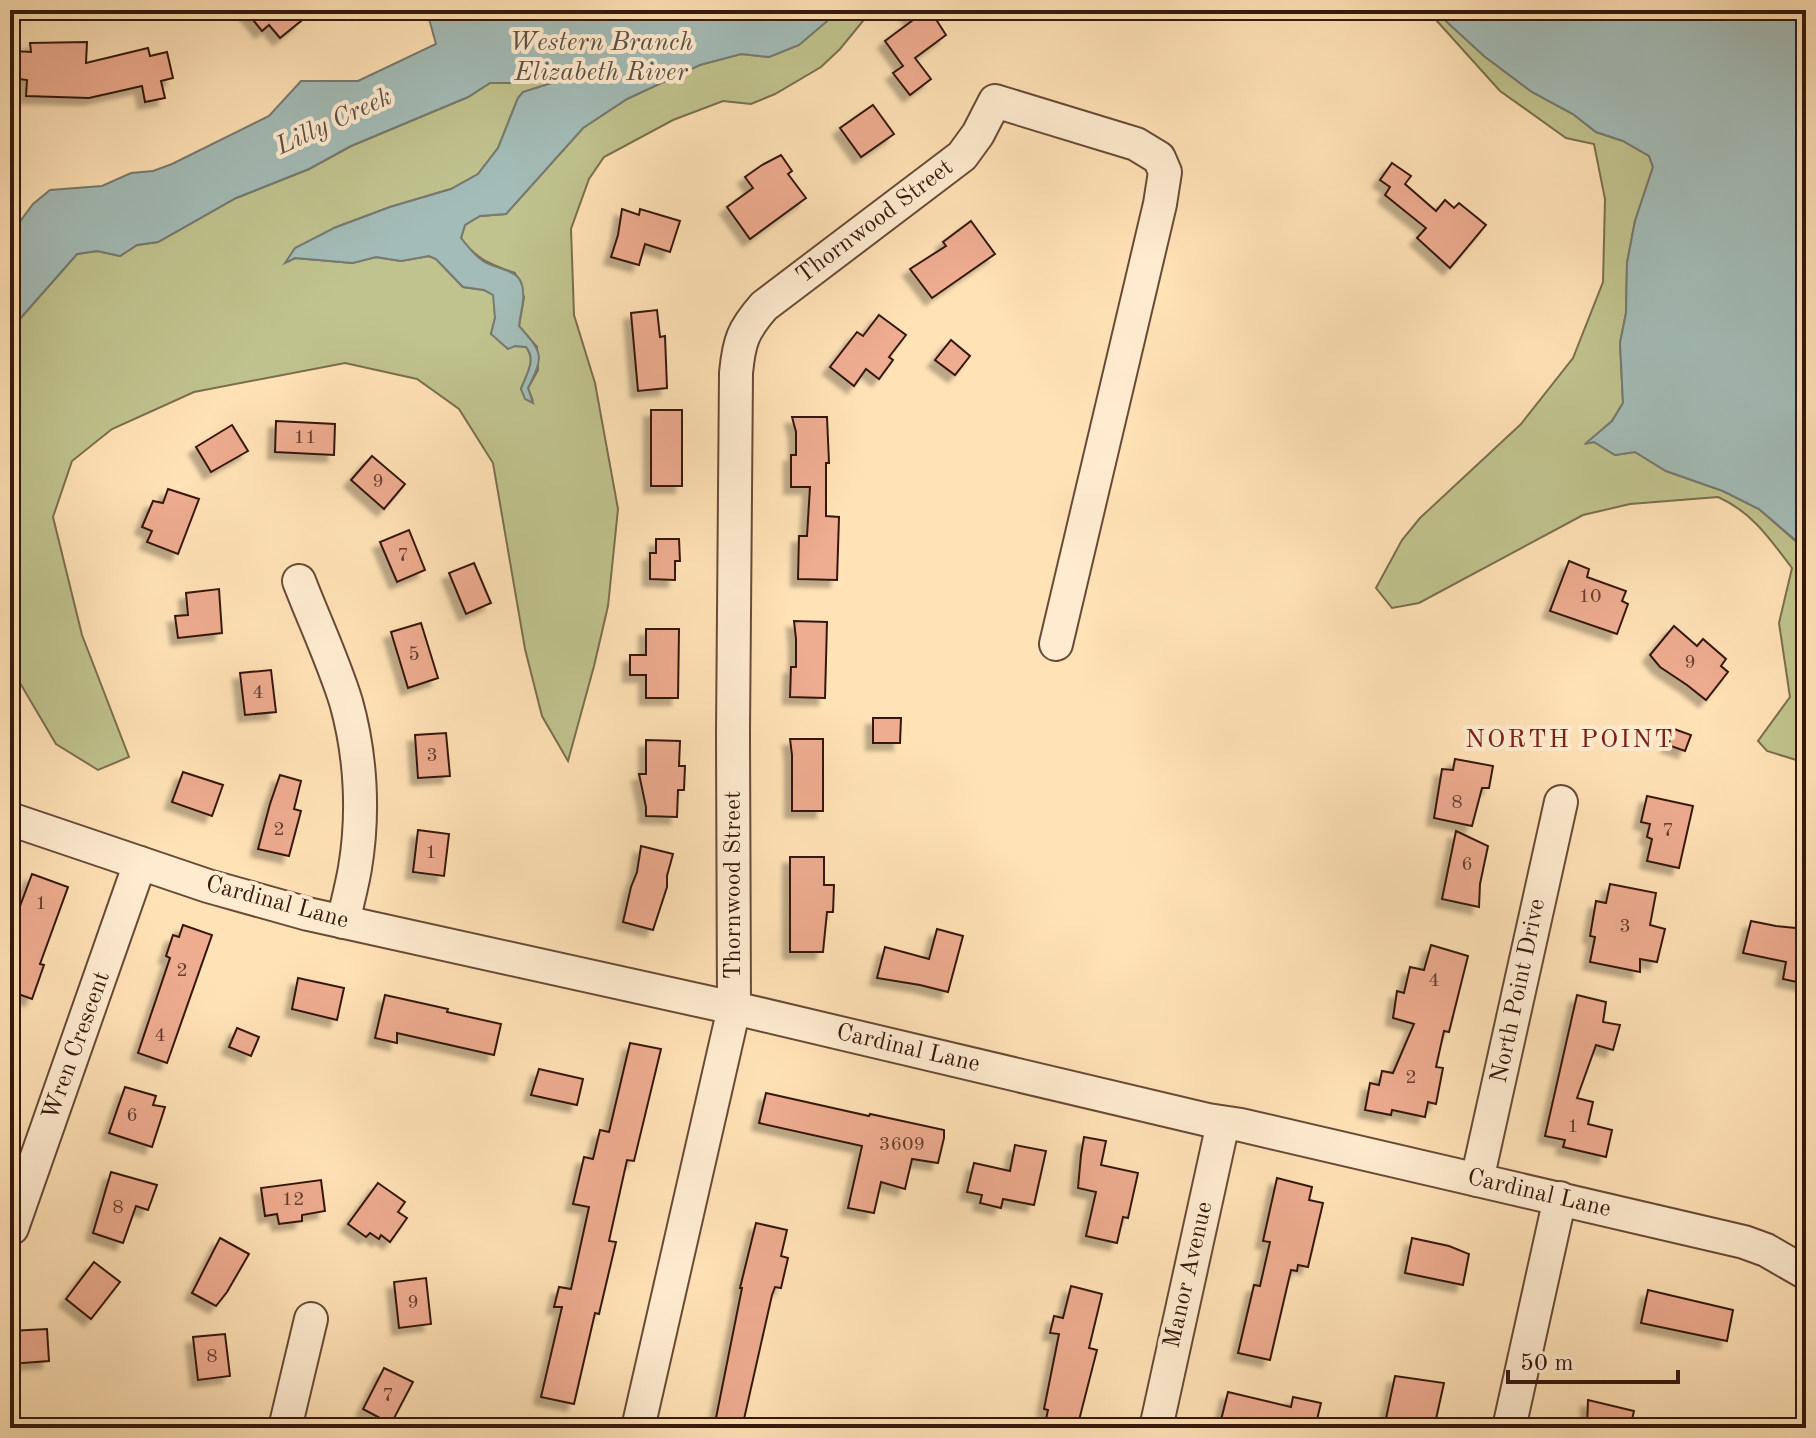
<svg xmlns="http://www.w3.org/2000/svg" width="1816" height="1438" viewBox="0 0 1816 1438" font-family="'Old Standard TT',serif">
<defs>
<filter id="shadow"><feDropShadow dx="-7" dy="7" stdDeviation="2" flood-color="#0004"/></filter>
</defs>
<rect width="100%" height="100%" fill="#ffe2b6"/>
<filter id="stains"><feTurbulence type="fractalNoise" baseFrequency=".0025" numOctaves="4"/><feColorMatrix values="0 0 0 0 .2 0 0 0 0 .09 0 0 0 0 .02 0 0 0 .5 -.17"/></filter>
<radialGradient id="worn" r=".72"><stop offset=".6" stop-color="#630" stop-opacity="0"/><stop offset="1" stop-color="#630" stop-opacity=".3"/></radialGradient>
<g fill="#c0c38e" stroke="#7b6e4e" stroke-width="2">
<path d="M840,10H872L840,49L821,67L775,94L751,104L723,101L673,120L604,157L589,179L571,229L574,315L595,383L618,509L608,606L594,666L568,761L542,716L525,649L493,463L459,409L417,379L345,363L194,392L112,429L72,461L53,517L82,635L129,757L98,770L56,744L10,666V378L18,391L14,372L10,370V330L77,254L97,251L120,256L137,245L158,242L236,198L309,169L351,146L468,97L490,83H509L538,73L556,75L558,81L523,92L518,98L498,148L478,174L451,189L390,207L334,228L287,262L295,258L352,263L376,257L401,261L429,256L436,259L463,287L484,290L494,295L495,318L491,334L515,346L526,347C537,360 526,375 521,389L533,401L528,388L538,370L537,347L519,326L524,297L515,273C490,264 477,260 461,238L465,225L480,216L506,214L583,128L627,99L699,65L741,54L769,57L799,45Z"/>
<path d="M1427,10H1434L1484,56L1532,92L1573,114L1596,132L1623,141L1649,156L1653,167L1635,221L1627,263L1626,313L1620,343L1623,403L1612,421L1587,443L1594,442L1615,455L1635,452L1666,471L1723,491L1759,509L1800,545L1806,555V763L1767,751L1758,741L1790,697L1779,623L1792,568C1770,539 1752,512 1718,497L1630,504L1583,515L1419,603L1392,608L1376,588L1402,540L1420,518L1521,424L1573,358L1603,282L1605,199L1594,144L1566,138L1500,91Z"/>
</g>
<g fill="#a3bcb7" stroke="#777a73" stroke-width="2">
<path d="M439,10H840L799,45L769,57L741,54L700,65L627,99L583,128L506,214L480,216L465,225L461,238C468,247 474,255 483,261C504,274 526,266 523,301C522,309 520,317 519,326C542,352 545,355 528,388L533,403L525,399L521,389C526,375 537,360 526,347L515,346L508,349L491,334L495,318L493,295L484,290L463,287L436,259L429,256L401,261L376,257L353,263L295,258L285,263L295,248L334,228L390,207L451,189L478,174L498,148L518,98L523,92L558,81L556,75L538,73L509,83H490L468,97L351,146L309,169L236,198L158,242L137,245L120,256L97,251L77,254L10,330V235L33,204L50,190L102,186L131,173L153,171L172,164L269,116L301,81H358L436,44L428,15Z"/>
<path d="M1434,10H1806V555L1800,544L1759,509L1723,491L1666,471L1635,452L1615,455L1594,442L1585,444L1612,421L1623,403L1620,343L1626,313L1627,263L1635,221L1653,167L1649,156L1623,141L1596,132L1573,114L1532,92L1484,56Z"/>
</g>
<g fill="#eeac90" stroke="#36180d" stroke-width="2" filter="url(#shadow)">
<path d="M245,10H292L301,21L280,38L269,25L262,31Z"/>
<path d="M906,10H930L946,35L915,58L931,79L910,95L893,73L903,66L885,41L913,20Z"/>
<path d="M87,42L86,63L148,48L150,56L167,52L173,78L161,81L165,98L145,102L142,86L89,98L26,96L27,80L12,78L13,51L31,52L30,43Z"/>
<path d="M873,105L894,134L861,157L840,128Z"/>
<path d="M781,155L792,171L788,174L806,198L750,239L727,207L753,188L745,177L762,165Z"/>
<path d="M1392,163L1411,176L1405,184L1436,211L1445,200L1454,208L1459,203L1486,225L1450,268L1417,238L1426,228L1385,195L1390,187L1380,180Z"/>
<path d="M622,209L639,215L640,209L680,221L670,252L645,244L639,265L611,257L618,235Z"/>
<path d="M971,221L995,254L932,298L910,269L946,246L943,242Z"/>
<path d="M657,310L660,337L665,336L667,388L638,391L631,313Z"/>
<path d="M879,315L906,335L889,357L893,360L879,379L866,369L854,386L830,367L857,332L863,336Z"/>
<path d="M951,340L970,356L955,375L935,360Z"/>
<rect x="651" y="410" width="31" height="76"/>
<path d="M792,417H827L829,463H826V516L839,517L837,580L798,579L799,536H807L810,487H791V455H796V432Z"/>
<path d="M276,421L335,424L334,455L275,452Z"/>
<path d="M232,425L248,451L211,472L196,447Z"/>
<path d="M372,456L405,484L384,509L351,480Z"/>
<path d="M168,489L199,499L178,554L147,542L152,531L142,527L153,501L163,503Z"/>
<path d="M409,530L425,570L397,582L380,542Z"/>
<path d="M656,539H679L680,561H675V580L650,579V553H656Z"/>
<path d="M1569,561L1589,569L1587,577L1626,591L1622,601L1628,604L1617,634L1550,611Z"/>
<path d="M474,563L491,603L466,614L449,573Z"/>
<path d="M219,589L222,633L178,638L175,616L188,615L186,593Z"/>
<path d="M794,621L827,622L825,698L790,697L791,667H796V639Z"/>
<path d="M421,623L438,678L408,688L391,632Z"/>
<path d="M1674,626L1697,646L1703,639L1726,659L1721,666L1728,672L1706,700L1687,685L1660,667L1650,655Z"/>
<path d="M646,629H679L678,698H646V675H630V655H646Z"/>
<path d="M271,670L276,712L245,715L240,673Z"/>
<path d="M873,718H901L900,743H873Z"/>
<path d="M1674,729L1691,735L1685,751L1668,745Z"/>
<path d="M446,733L450,776L418,778L415,735Z"/>
<path d="M790,739H823V811H792V755Z"/>
<path d="M646,740L680,741L679,766H685L684,790H678L677,817L646,816V807L639,774H646Z"/>
<path d="M1455,759L1493,766L1489,788H1482L1472,826L1434,818L1442,769L1453,770Z"/>
<path d="M183,772L223,785L212,816L172,802Z"/>
<path d="M280,775L301,781L294,809L301,811L289,856L258,849L270,804Z"/>
<path d="M1647,796L1693,806L1679,868L1647,861L1652,839L1647,837L1650,824L1641,822Z"/>
<path d="M418,830L449,834L444,876L413,872Z"/>
<path d="M1456,831L1488,846L1480,884L1479,907L1442,899Z"/>
<path d="M641,846L673,854L667,876V887L653,930L623,922L631,887L637,872Z"/>
<path d="M790,857H824V885H834L833,912H827L823,952H790Z"/>
<path d="M32,874L68,887L40,964L44,965L32,999L10,991V933Z"/>
<path d="M1610,884L1656,893L1650,925L1665,929L1657,962L1640,959V972L1590,962L1595,937L1590,936L1596,901L1606,903Z"/>
<path d="M1751,921L1776,926L1806,929V984L1783,979L1786,962L1743,953Z"/>
<path d="M183,925L212,935L167,1063L138,1053L170,958L166,956L173,935L179,937Z"/>
<path d="M937,929L963,936L948,992L920,985L877,978L885,947L929,959Z"/>
<path d="M1431,945L1468,956L1449,1032L1444,1031L1436,1067L1443,1068L1436,1104L1428,1102L1425,1117L1392,1110L1391,1115L1365,1110L1370,1083L1379,1085L1382,1071L1393,1073L1414,1024L1393,1018L1397,991L1404,993L1410,967L1424,970Z"/>
<path d="M298,978L344,988L337,1020L292,1009Z"/>
<path d="M385,995L448,1009L447,1012L501,1024L494,1055L397,1033V1043L375,1038Z"/>
<path d="M1577,995L1606,1002L1603,1022L1620,1025L1613,1050L1596,1045L1577,1098L1593,1102L1588,1124L1612,1130L1606,1157L1563,1147L1565,1140L1545,1136Z"/>
<path d="M237,1028L259,1037L251,1056L229,1047Z"/>
<path d="M630,1043L661,1049L634,1161L627,1160L609,1241L616,1242L599,1314L595,1313L574,1404L541,1397L562,1307H554L559,1287L571,1289L589,1207L573,1204L584,1157L593,1159L600,1130L609,1132Z"/>
<path d="M539,1069L583,1079L577,1105L531,1095Z"/>
<path d="M125,1087L156,1096L153,1105L165,1107L152,1147L109,1133Z"/>
<path d="M766,1093L869,1116L870,1114L944,1130V1138L938,1163L912,1159L905,1189L881,1182L874,1213L848,1208L862,1146L759,1123Z"/>
<path d="M1084,1137L1106,1141L1101,1165L1138,1173L1128,1218L1123,1217L1117,1243L1086,1236L1096,1192L1078,1188L1081,1155Z"/>
<path d="M1015,1145L1046,1151L1034,1205L1003,1199L1001,1208L980,1203L982,1195L967,1192L974,1163L1010,1171Z"/>
<path d="M111,1172L157,1185L148,1210L136,1206L123,1243L93,1233Z"/>
<path d="M1277,1178L1312,1187L1309,1200L1323,1203L1308,1267L1298,1265L1297,1271L1291,1270L1270,1360L1238,1353L1254,1285L1260,1286L1270,1242L1263,1241Z"/>
<path d="M321,1180L325,1211L302,1215V1221L279,1224L277,1214L265,1216L261,1188Z"/>
<path d="M378,1183L405,1202L398,1212L407,1218L390,1242L381,1235L379,1239L370,1233L366,1237L348,1224Z"/>
<path d="M756,1223L787,1230L781,1256L788,1258L781,1288L775,1287L772,1295L742,1428H714L742,1288H740Z"/>
<path d="M220,1238L249,1254L227,1292L216,1306L192,1293Z"/>
<path d="M1412,1238L1449,1246L1469,1254L1463,1285L1405,1273Z"/>
<path d="M94,1262L120,1282L91,1319L66,1299Z"/>
<path d="M426,1278L431,1324L399,1328L394,1282Z"/>
<path d="M1071,1286L1102,1294L1089,1348L1097,1350L1077,1428H1044L1048,1410L1044,1409L1059,1334L1050,1333L1054,1316L1063,1318Z"/>
<path d="M1648,1290L1733,1310L1727,1341L1641,1323Z"/>
<path d="M47,1329L49,1361L10,1364V1331Z"/>
<path d="M225,1334L230,1376L198,1380L193,1337Z"/>
<path d="M384,1368L413,1382L391,1424L363,1409Z"/>
<path d="M1395,1376L1444,1383L1434,1428H1384Z"/>
<path d="M1228,1392L1291,1407L1293,1397L1321,1403L1315,1428H1219Z"/>
<path d="M1588,1400L1634,1411L1630,1428H1587Z"/>
</g>
<g fill="none" stroke-linecap="round" stroke-linejoin="round">
<g stroke="#684a37" stroke-width="36">
<g id="minor">
<path d="M299,581C314,620 334,663 346,702C361,755 364,814 355,868C352,886 347,904 343,922"/>
<path d="M10,819L208,886L308,914L734,1008L1208,1120L1241,1125L1744,1242L1766,1250L1806,1273"/>
<path d="M1477,1180L1561,802"/>
<path d="M12,1228L140,863"/>
<path d="M285,1428L311,1319"/>
<path d="M638,1428L734,1008L733,733L736,373C739,341 743,330 764,306L962,156L978,134L995,101L1136,144L1159,158L1165,172L1160,204L1056,644"/>
<path d="M1156,1428L1223,1123"/>
<path d="M1509,1428L1560,1198"/>
</g>
</g>
<use href="#minor" stroke="#ffecd0" stroke-width="32"/>
</g>
<g text-anchor="middle" dominant-baseline="central" stroke-width="8" stroke-linejoin="round" paint-order="stroke">
<g font-size="20" fill="#643d2e">
<text x="305" y="438">11</text>
<text x="378" y="482">9</text>
<text x="403" y="556">7</text>
<text x="1590" y="597">10</text>
<text x="414" y="655">5</text>
<text x="1690" y="663">9</text>
<text x="258" y="693">4</text>
<text x="432" y="756">3</text>
<text x="1457" y="803">8</text>
<text x="279" y="830">2</text>
<text x="1668" y="831">7</text>
<text x="431" y="853">1</text>
<text x="1467" y="865">6</text>
<text x="41" y="904">1</text>
<text x="1625" y="927">3</text>
<text x="182" y="971">2</text>
<text x="1434" y="981">4</text>
<text x="160" y="1036">4</text>
<text x="1411" y="1078">2</text>
<text x="132" y="1116">6</text>
<text x="1573" y="1127">1</text>
<text x="902" y="1145">3609</text>
<text x="293" y="1200">12</text>
<text x="118" y="1208">8</text>
<text x="413" y="1303">9</text>
<text x="212" y="1357">8</text>
<text x="388" y="1396">7</text>
</g>
<g font-size="24" fill="#36180d" stroke="#ffecd0">
<text transform="translate(875 222) rotate(-37)">Thornwood Street</text>
<text transform="translate(734 885) rotate(-90)">Thornwood Street</text>
<text transform="translate(277 903) rotate(15)">Cardinal Lane</text>
<text transform="translate(1519 991) rotate(-78)">North Point Drive</text>
<text transform="translate(77 1046) rotate(-70)">Wren Crescent</text>
<text transform="translate(908 1049) rotate(13)">Cardinal Lane</text>
<text transform="translate(1539 1194) rotate(13)">Cardinal Lane</text>
<text transform="translate(1189 1275) rotate(-77)">Manor Avenue</text>
</g>
<g font-size="26" font-style="italic" fill="#5c5148" stroke="#ffecd0">
<text x="601" y="43">Western Branch<tspan x="601" dy="30">Elizabeth River</tspan></text>
<text transform="translate(334 122) rotate(-25)">Lilly Creek</text>
</g>
<g font-size="26" letter-spacing="2" fill="#7a1f14" stroke="#ffecd0">
<text x="1570" y="740">NORTH POINT</text>
</g>
</g>
<rect width="1816" height="1438" fill="none" stroke="#ffe2b6" stroke-width="40"/>
<rect x="12" y="12" width="1792" height="1414" fill="none" stroke="#36180d" stroke-width="4"/>
<rect x="20" y="20" width="1776" height="1398" fill="none" stroke="#36180d" stroke-width="2"/>
<path d="M1508 1370v12h170v-12" fill="none" stroke="#36180d" stroke-width="4"/>
<text x="1520" y="1370" font-size="24" fill="#36180d" stroke="#ffecd0" stroke-width="6" paint-order="stroke">50 m</text>
<rect width="100%" height="100%" filter="url(#stains)"/>
<rect width="100%" height="100%" fill="url(#worn)"/>
</svg>
